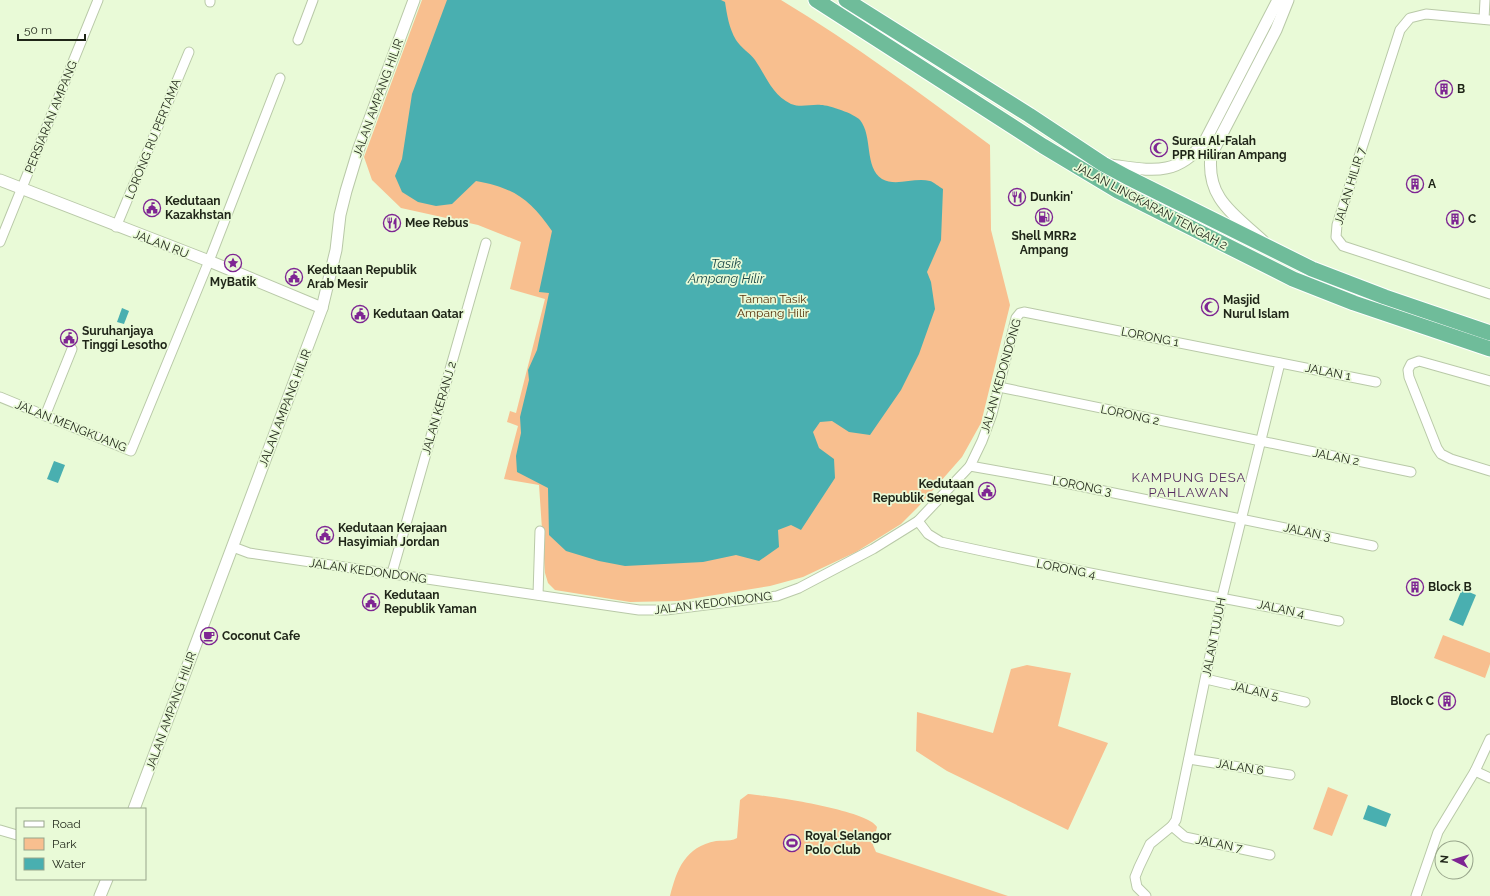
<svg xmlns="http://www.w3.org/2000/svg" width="1490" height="896" viewBox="0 0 1490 896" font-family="Raleway,sans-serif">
<rect width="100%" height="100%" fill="#e9fad7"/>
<g fill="#f8bf8f">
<path d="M422,0H781C854,44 921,94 990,145L991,230L1010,305L981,423L962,457L918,507L901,524L856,552L803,577L770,586L678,601L630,602L555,590L548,583L545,573L539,485L504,479L518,426L507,422L510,411L516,413L545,299L510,289L521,242L478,225L401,208L372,180L364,157Z"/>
<path d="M1443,635L1490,653V664L1485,678L1434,658Z"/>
<path d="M1027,665L1071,673L1058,726L1108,743L1068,830L947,771L916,751L917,712L993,733L1011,669Z"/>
<path d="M1328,787L1348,795L1332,836L1313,829Z"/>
<path d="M748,794C770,796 867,810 877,827L873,845L876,852L1008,896H670C677,869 685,847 716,841C723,840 731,842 737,838L740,800Z"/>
</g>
<g fill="#49afb0">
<path d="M447,0H721L725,2C727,15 729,28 736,40C741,48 750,53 755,60C766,76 772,95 791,104C801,108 811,104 821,105C829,105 855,114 860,120C873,136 864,167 882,179C896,187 914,177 930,181C934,182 939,187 943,189L941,240L927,272L931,282L935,309L919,354L901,390L870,435L849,432L832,421L820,422L813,432L819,448L834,459L835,478L801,530L791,525L778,530L779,547L759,561L736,555L703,562L625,566L599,561L566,551L549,535L548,488L517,472L516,456L521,433L520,417L529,380L528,370L537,350L549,293L539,292L552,231C530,199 514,188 476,181L452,204L436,206L418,202L402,192L395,176L402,159L412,94Z"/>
<path d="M122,308L129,311L124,324L117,322Z"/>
<path d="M54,461L65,465L58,483L47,479Z"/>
<path d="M1462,589L1476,595L1463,626L1449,620Z"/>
<path d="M1368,805L1391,814L1386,827L1363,819Z"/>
</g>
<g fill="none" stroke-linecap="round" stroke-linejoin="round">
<g stroke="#b9c9a8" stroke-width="11">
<g id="minor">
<path d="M210,2V0"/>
<path d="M1484,19L1485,0"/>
<path d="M1490,20L1426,14L1410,18L1400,30L1337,225L1336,237L1343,246L1490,294"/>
<path d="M298,40L313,0"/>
<path d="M116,227L189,52"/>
<path d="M0,242L98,0"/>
<path d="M1490,381L1419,361L1411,364L1408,370L1409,377L1437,448L1441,454L1451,459L1490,471"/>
<path d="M999,387L1411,472"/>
<path d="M0,397L131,451L209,261L280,78"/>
<path d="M45,416L72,349"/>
<path d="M970,466L1060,482L1373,546"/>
<path d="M918,521L928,534L941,542C1073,572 1207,594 1339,621"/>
<path d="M233,547L249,553L639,610H666L777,596L799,588L873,549L918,521L970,466L982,441L992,414L1016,318L1020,313L1024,312L1376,382"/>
<path d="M392,573L486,243"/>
<path d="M538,595L540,531"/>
<path d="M1206,679L1305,702"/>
<path d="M1189,759L1290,775"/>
<path d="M1475,771L1490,778"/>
<path d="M1172,826L1185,837L1270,855"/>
<path d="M0,830L17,835"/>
<path d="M1146,896L1137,887L1135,877L1139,867L1150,844L1172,826L1176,820L1222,597L1280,363"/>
<path d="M1416,896L1438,832L1475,771L1490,739"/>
</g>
</g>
<g stroke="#b9c9a8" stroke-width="13">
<g id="tertiary">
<path d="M1110,165C1151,170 1176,178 1205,141L1278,0"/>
<path d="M0,180L209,261L322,308"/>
<path d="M1263,241C1234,214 1206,199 1211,155L1276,30L1288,0"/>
<path d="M134,809L322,308L336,250L340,215L346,191L359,148L414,0"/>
<path d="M100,896L107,879"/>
</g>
</g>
<g stroke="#fff" stroke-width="17">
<g id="trunk">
<path d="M816,0L1043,146L1118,191L1293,279L1354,303L1490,349"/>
<path d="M846,0L1029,115L1103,164L1127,177L1312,269L1385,297L1490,333"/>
</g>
</g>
<use href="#minor" stroke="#fff" stroke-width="9"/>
<use href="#tertiary" stroke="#fff" stroke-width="11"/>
<use href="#trunk" stroke="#6fbc9a" stroke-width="15"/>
</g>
<defs>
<g id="building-ring" transform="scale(0.9)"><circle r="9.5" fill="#e9fad7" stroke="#7e2593" stroke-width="1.5"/><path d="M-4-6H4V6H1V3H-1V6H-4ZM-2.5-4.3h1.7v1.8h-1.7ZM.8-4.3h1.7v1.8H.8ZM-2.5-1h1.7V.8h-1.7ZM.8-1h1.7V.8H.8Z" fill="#7e2593"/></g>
<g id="mosque-ring" transform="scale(0.9)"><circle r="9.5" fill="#e9fad7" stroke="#7e2593" stroke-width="1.5"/><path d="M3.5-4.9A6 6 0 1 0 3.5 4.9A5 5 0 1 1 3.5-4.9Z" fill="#7e2593"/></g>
<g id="restaurant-ring" transform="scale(0.9)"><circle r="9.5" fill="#e9fad7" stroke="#7e2593" stroke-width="1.5"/><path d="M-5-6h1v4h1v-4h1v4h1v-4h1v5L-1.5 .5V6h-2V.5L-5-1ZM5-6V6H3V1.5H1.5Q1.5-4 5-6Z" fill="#7e2593"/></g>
<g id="civic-ring" transform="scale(0.9)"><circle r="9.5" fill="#e9fad7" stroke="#7e2593" stroke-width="1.5"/><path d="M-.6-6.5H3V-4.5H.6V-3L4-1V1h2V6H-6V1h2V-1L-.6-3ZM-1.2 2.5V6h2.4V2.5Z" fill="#7e2593"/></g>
<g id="fuel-ring" transform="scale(0.9)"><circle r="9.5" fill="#e9fad7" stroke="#7e2593" stroke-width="1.5"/><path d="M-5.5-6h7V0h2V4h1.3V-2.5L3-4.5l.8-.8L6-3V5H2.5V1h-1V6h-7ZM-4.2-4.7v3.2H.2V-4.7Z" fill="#7e2593"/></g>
<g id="sight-ring" transform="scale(0.9)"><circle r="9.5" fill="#e9fad7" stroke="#7e2593" stroke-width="1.5"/><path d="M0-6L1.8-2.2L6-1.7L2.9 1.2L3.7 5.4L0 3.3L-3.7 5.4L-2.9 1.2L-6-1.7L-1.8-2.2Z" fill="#7e2593"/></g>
<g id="cafe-ring" transform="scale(0.9)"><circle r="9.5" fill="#e9fad7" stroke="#7e2593" stroke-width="1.5"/><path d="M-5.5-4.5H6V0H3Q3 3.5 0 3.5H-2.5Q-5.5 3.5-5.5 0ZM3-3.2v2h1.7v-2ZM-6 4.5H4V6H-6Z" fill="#7e2593"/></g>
<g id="stadium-ring" transform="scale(0.9)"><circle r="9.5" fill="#e9fad7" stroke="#7e2593" stroke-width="1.5"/><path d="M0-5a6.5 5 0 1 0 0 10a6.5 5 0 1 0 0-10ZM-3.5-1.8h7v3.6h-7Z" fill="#7e2593"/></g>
</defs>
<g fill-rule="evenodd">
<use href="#building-ring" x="1444" y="89"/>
<use href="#mosque-ring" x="1159" y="148"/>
<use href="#building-ring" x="1415" y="184"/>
<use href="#restaurant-ring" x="1017" y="197"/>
<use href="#civic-ring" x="152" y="208"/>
<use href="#fuel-ring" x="1044" y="217"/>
<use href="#building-ring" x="1455" y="219"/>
<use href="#restaurant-ring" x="392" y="223"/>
<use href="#sight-ring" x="233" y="263"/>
<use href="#civic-ring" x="294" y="277"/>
<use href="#mosque-ring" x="1210" y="307"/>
<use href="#civic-ring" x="360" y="314"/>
<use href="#civic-ring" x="69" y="338"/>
<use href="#civic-ring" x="987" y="491"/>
<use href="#civic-ring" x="325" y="535"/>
<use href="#building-ring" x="1415" y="587"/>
<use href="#civic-ring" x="371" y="602"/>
<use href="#cafe-ring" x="209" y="636"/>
<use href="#building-ring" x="1447" y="701"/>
<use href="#stadium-ring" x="792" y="843"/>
</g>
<g text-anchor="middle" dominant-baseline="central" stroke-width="3.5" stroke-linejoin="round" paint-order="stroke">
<g font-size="12" font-weight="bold" fill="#1f2518" stroke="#e9fad7" text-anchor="start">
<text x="1457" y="89">B</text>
<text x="1172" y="141">Surau Al-Falah<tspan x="1172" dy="14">PPR Hiliran Ampang</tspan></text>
<text x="1428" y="184">A</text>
<text x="1030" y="197">Dunkin'</text>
<text x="165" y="201">Kedutaan<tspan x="165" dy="14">Kazakhstan</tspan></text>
<text x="1468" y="219">C</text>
<text x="405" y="223">Mee Rebus</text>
<text x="1044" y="236" text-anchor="middle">Shell MRR2<tspan x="1044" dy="14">Ampang</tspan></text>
<text x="307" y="270">Kedutaan Republik<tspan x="307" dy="14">Arab Mesir</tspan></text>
<text x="233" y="282" text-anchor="middle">MyBatik</text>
<text x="1223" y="300">Masjid<tspan x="1223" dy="14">Nurul Islam</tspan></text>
<text x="373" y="314">Kedutaan Qatar</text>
<text x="82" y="331">Suruhanjaya<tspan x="82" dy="14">Tinggi Lesotho</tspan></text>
<text x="974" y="484" text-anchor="end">Kedutaan<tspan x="974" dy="14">Republik Senegal</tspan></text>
<text x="338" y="528">Kedutaan Kerajaan<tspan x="338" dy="14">Hasyimiah Jordan</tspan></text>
<text x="1428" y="587">Block B</text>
<text x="384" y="595">Kedutaan<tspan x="384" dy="14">Republik Yaman</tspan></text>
<text x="222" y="636">Coconut Cafe</text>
<text x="1434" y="701" text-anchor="end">Block C</text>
<text x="805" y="836">Royal Selangor<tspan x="805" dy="14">Polo Club</tspan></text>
</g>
<g font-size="12" fill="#1f2518" stroke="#e9fad7">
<text transform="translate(378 98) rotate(-70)">JALAN AMPANG HILIR</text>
<text transform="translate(51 117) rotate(-68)">PERSIARAN AMPANG</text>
<text transform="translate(153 139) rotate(-68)">LORONG RU PERTAMA</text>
<text transform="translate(1350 186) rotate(-73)">JALAN HILIR 7</text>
<text transform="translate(1151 206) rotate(28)">JALAN LINGKARAN TENGAH 2</text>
<text transform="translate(161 244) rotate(21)">JALAN RU</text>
<text transform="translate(1150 337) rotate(11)">LORONG 1</text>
<text transform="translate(1328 372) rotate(11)">JALAN 1</text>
<text transform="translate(1001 376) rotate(-74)">JALAN KEDONDONG</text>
<text transform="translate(285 408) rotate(-69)">JALAN AMPANG HILIR</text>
<text transform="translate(439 408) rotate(-74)">JALAN KERANJ 2</text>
<text transform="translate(1130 415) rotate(12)">LORONG 2</text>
<text transform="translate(71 426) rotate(22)">JALAN MENGKUANG</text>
<text transform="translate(1336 457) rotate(11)">JALAN 2</text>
<text transform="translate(1082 486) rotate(11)">LORONG 3</text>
<text transform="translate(1307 532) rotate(12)">JALAN 3</text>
<text transform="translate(1066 569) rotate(11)">LORONG 4</text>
<text transform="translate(368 571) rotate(8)">JALAN KEDONDONG</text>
<text transform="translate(713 603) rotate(-7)">JALAN KEDONDONG</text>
<text transform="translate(1281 609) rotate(12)">JALAN 4</text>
<text transform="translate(1214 637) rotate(-79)">JALAN TUJUH</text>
<text transform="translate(1255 691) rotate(13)">JALAN 5</text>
<text transform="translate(171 711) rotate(-70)">JALAN AMPANG HILIR</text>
<text transform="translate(1240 767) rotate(9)">JALAN 6</text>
<text transform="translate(1219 844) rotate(11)">JALAN 7</text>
</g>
<g font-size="12" fill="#57310a" stroke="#e9fad7">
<text x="773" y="299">Taman Tasik<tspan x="773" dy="14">Ampang Hilir</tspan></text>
</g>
<g font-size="13" font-style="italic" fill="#1b4949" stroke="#e9fad7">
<text x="726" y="263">Tasik<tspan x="726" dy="15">Ampang Hilir</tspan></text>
</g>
<g font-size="13" letter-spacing="1" fill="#552b60" stroke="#e9fad7">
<text x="1189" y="477">KAMPUNG DESA<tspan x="1189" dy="15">PAHLAWAN</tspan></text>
</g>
</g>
<rect x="16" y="808" width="130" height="72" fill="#e9fad7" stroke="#98a58b"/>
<rect x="24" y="821" width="20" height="6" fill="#ffffff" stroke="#98a58b"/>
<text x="52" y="828" font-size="12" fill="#1f2518">Road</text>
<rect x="24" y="838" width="20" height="12" fill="#f8bf8f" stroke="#98a58b"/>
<text x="52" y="848" font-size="12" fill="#1f2518">Park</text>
<rect x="24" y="858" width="20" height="12" fill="#49afb0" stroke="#98a58b"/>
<text x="52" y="868" font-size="12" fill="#1f2518">Water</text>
<g transform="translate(1454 860) rotate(275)"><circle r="19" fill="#e9fad7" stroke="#98a58b"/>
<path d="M0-3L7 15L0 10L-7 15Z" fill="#7e2593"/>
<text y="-6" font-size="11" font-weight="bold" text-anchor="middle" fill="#1f2518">N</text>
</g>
<path d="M18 34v6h67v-6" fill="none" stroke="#1f2518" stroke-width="2"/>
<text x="24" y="34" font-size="12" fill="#1f2518" stroke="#e9fad7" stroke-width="3" paint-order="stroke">50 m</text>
</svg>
